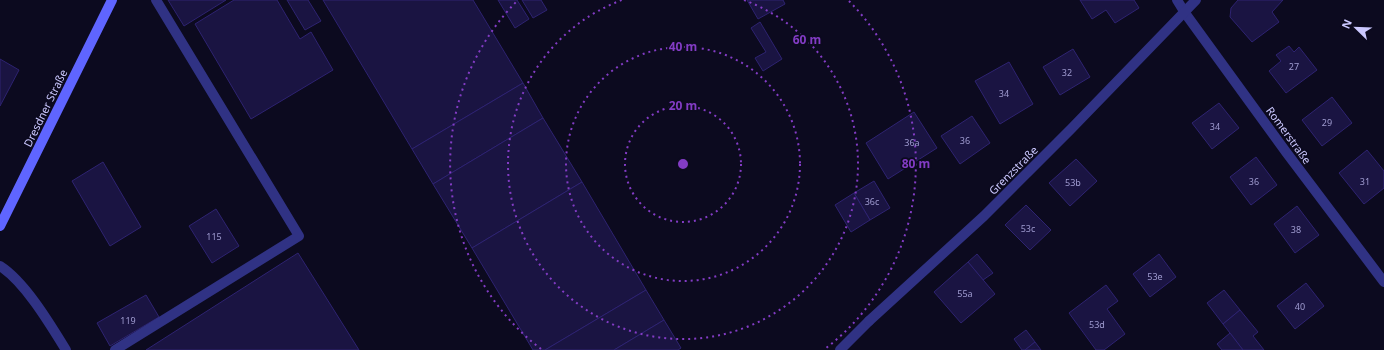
<svg xmlns="http://www.w3.org/2000/svg" width="1384" height="350" viewBox="0 0 1384 350" font-family="'Noto Sans',sans-serif">
<rect width="100%" height="100%" fill="#0c0a1f"/>
<g fill="#1a1442" stroke="#2e2371">
<path d="M168,0H226L184,26Z"/>
<path d="M234,0H277L300,39L311,32L333,70L251,119L195,24Z"/>
<path d="M287,0H308L321,21L305,30Z"/>
<path d="M323,0H473L523,83L412,149Z"/>
<path d="M498,0H517L529,19L515,28Z"/>
<path d="M522,0H541L547,10L533,18Z"/>
<path d="M747,0H783L785,4L758,19Z"/>
<path d="M1080,0H1134L1139,8L1115,23L1106,10L1092,19Z"/>
<path d="M1238,0H1283L1272,12L1279,22L1252,42L1230,17L1231,8Z"/>
<path d="M760,22L782,59L763,71L755,58L766,52L751,28Z"/>
<path d="M1289,46L1294,52L1299,47L1317,70L1286,93L1269,71L1281,61L1276,55Z"/>
<path d="M1073,49L1090,77L1060,95L1043,67Z"/>
<path d="M0,59L19,70L0,106Z"/>
<path d="M1009,62L1033,104L1000,124L975,81Z"/>
<path d="M523,83L543,118L433,184L412,149Z"/>
<path d="M1332,97L1352,123L1322,146L1302,120Z"/>
<path d="M1219,103L1239,128L1212,149L1192,123Z"/>
<path d="M914,112L937,148L888,179L866,143Z"/>
<path d="M972,116L990,143L960,164L941,136Z"/>
<path d="M543,118L582,182L472,248L433,184Z"/>
<path d="M1367,150L1384,171V188L1364,204L1339,173Z"/>
<path d="M1256,157L1277,185L1251,205L1230,177Z"/>
<path d="M1076,159L1097,181L1070,206L1049,183Z"/>
<path d="M103,162L141,227L110,246L72,181Z"/>
<path d="M874,181L890,208L870,220L854,193Z"/>
<path d="M582,182L646,290L545,350H533L472,248Z"/>
<path d="M854,193L870,220L851,232L835,205Z"/>
<path d="M1026,205L1051,230L1030,250L1005,225Z"/>
<path d="M1297,206L1319,235L1295,253L1274,224Z"/>
<path d="M216,209L239,246L212,263L189,226Z"/>
<path d="M298,253L359,350H146Z"/>
<path d="M977,254L993,273L983,280L968,262Z"/>
<path d="M1159,254L1176,277L1150,297L1133,274Z"/>
<path d="M968,262L995,294L961,323L934,292Z"/>
<path d="M1306,283L1324,306L1295,329L1277,306Z"/>
<path d="M1106,285L1118,301L1107,309L1125,334L1104,350H1096L1069,313Z"/>
<path d="M646,290L664,320L614,350H545Z"/>
<path d="M1224,290L1240,310L1223,324L1207,303Z"/>
<path d="M146,295L159,317L110,346L97,323Z"/>
<path d="M1240,310L1258,332L1253,336L1264,350H1243L1223,324Z"/>
<path d="M664,320L681,348L678,350H614Z"/>
<path d="M1026,330L1035,342L1025,350H1022L1014,339Z"/>
<path d="M1230,333L1243,350H1222L1217,344Z"/>
<path d="M1035,342L1041,350H1025Z"/>
</g>
<g fill="none" stroke-linecap="round" stroke-linejoin="round">
<g stroke="#303284" stroke-width="10">
<path d="M0,266C25,282 50,324 66,350"/>
<path d="M115,350L299,236L156,0"/>
<path d="M840,350L869,321"/>
</g>
<g stroke="#303284" stroke-width="10">
<path d="M1177,0L1185,13L1286,152L1384,282"/>
<path d="M869,321L984,216L1071,129L1196,0"/>
</g>
<path stroke="#5f65ff" stroke-width="10" d="M0,226L112,0"/>
</g>
<g fill="none" stroke="#833cc5" stroke-width="2" stroke-dasharray="2 4">
<circle cx="683" cy="164" r="58"/>
<circle cx="683" cy="164" r="117"/>
<path d="M744 0A175 175 0 1 1 622 0"/>
<path d="M541 349A233 233 0 0 1 517 1M849 1A233 233 0 0 1 825 349"/>
</g>
<g text-anchor="middle" dominant-baseline="central" stroke-width="3.5" stroke-linejoin="round" paint-order="stroke">
<g font-size="9" fill="#9f9bd0">
<text x="1294" y="66">27</text>
<text x="1067" y="72">32</text>
<text x="1004" y="93">34</text>
<text x="1327" y="122">29</text>
<text x="1215" y="126">34</text>
<text x="965" y="140">36</text>
<text x="912" y="142">36a</text>
<text x="1254" y="181">36</text>
<text x="1365" y="181">31</text>
<text x="1073" y="182">53b</text>
<text x="872" y="201">36c</text>
<text x="1028" y="228">53c</text>
<text x="1296" y="229">38</text>
<text x="214" y="236">115</text>
<text x="1155" y="276">53e</text>
<text x="965" y="293">55a</text>
<text x="1300" y="306">40</text>
<text x="128" y="320">119</text>
<text x="1097" y="324">53d</text>
</g>
<g font-size="11" fill="#cbc8ff" stroke="#0c0a1f">
<text transform="translate(45 108) rotate(-64)">Dresdner Straße</text>
<text transform="translate(1289 135) rotate(54)">Romerstraße</text>
<text transform="translate(1013 170) rotate(-45)">Grenzstraße</text>
</g>
</g>
<circle cx="683" cy="164" r="6" fill="#833cc5" stroke="#0c0a1f" stroke-width="2"/>
<g font-size="12" text-anchor="middle" font-weight="bold" fill="#833cc5" stroke="#0c0a1f" stroke-width="3.5" stroke-linejoin="round" paint-order="stroke">
<text x="807" y="44">60 m</text>
<text x="683" y="51">40 m</text>
<text x="683" y="110">20 m</text>
<text x="916" y="168">80 m</text>
</g>
<g transform="translate(1356 28) rotate(293)" stroke="#0c0a1f" stroke-width="3" paint-order="stroke">
<path d="M0-3L7 15L0 10L-7 15Z" fill="#cbc8ff"/>
<text y="-6" font-size="11" font-weight="bold" text-anchor="middle" fill="#cbc8ff">N</text>
</g>
</svg>
